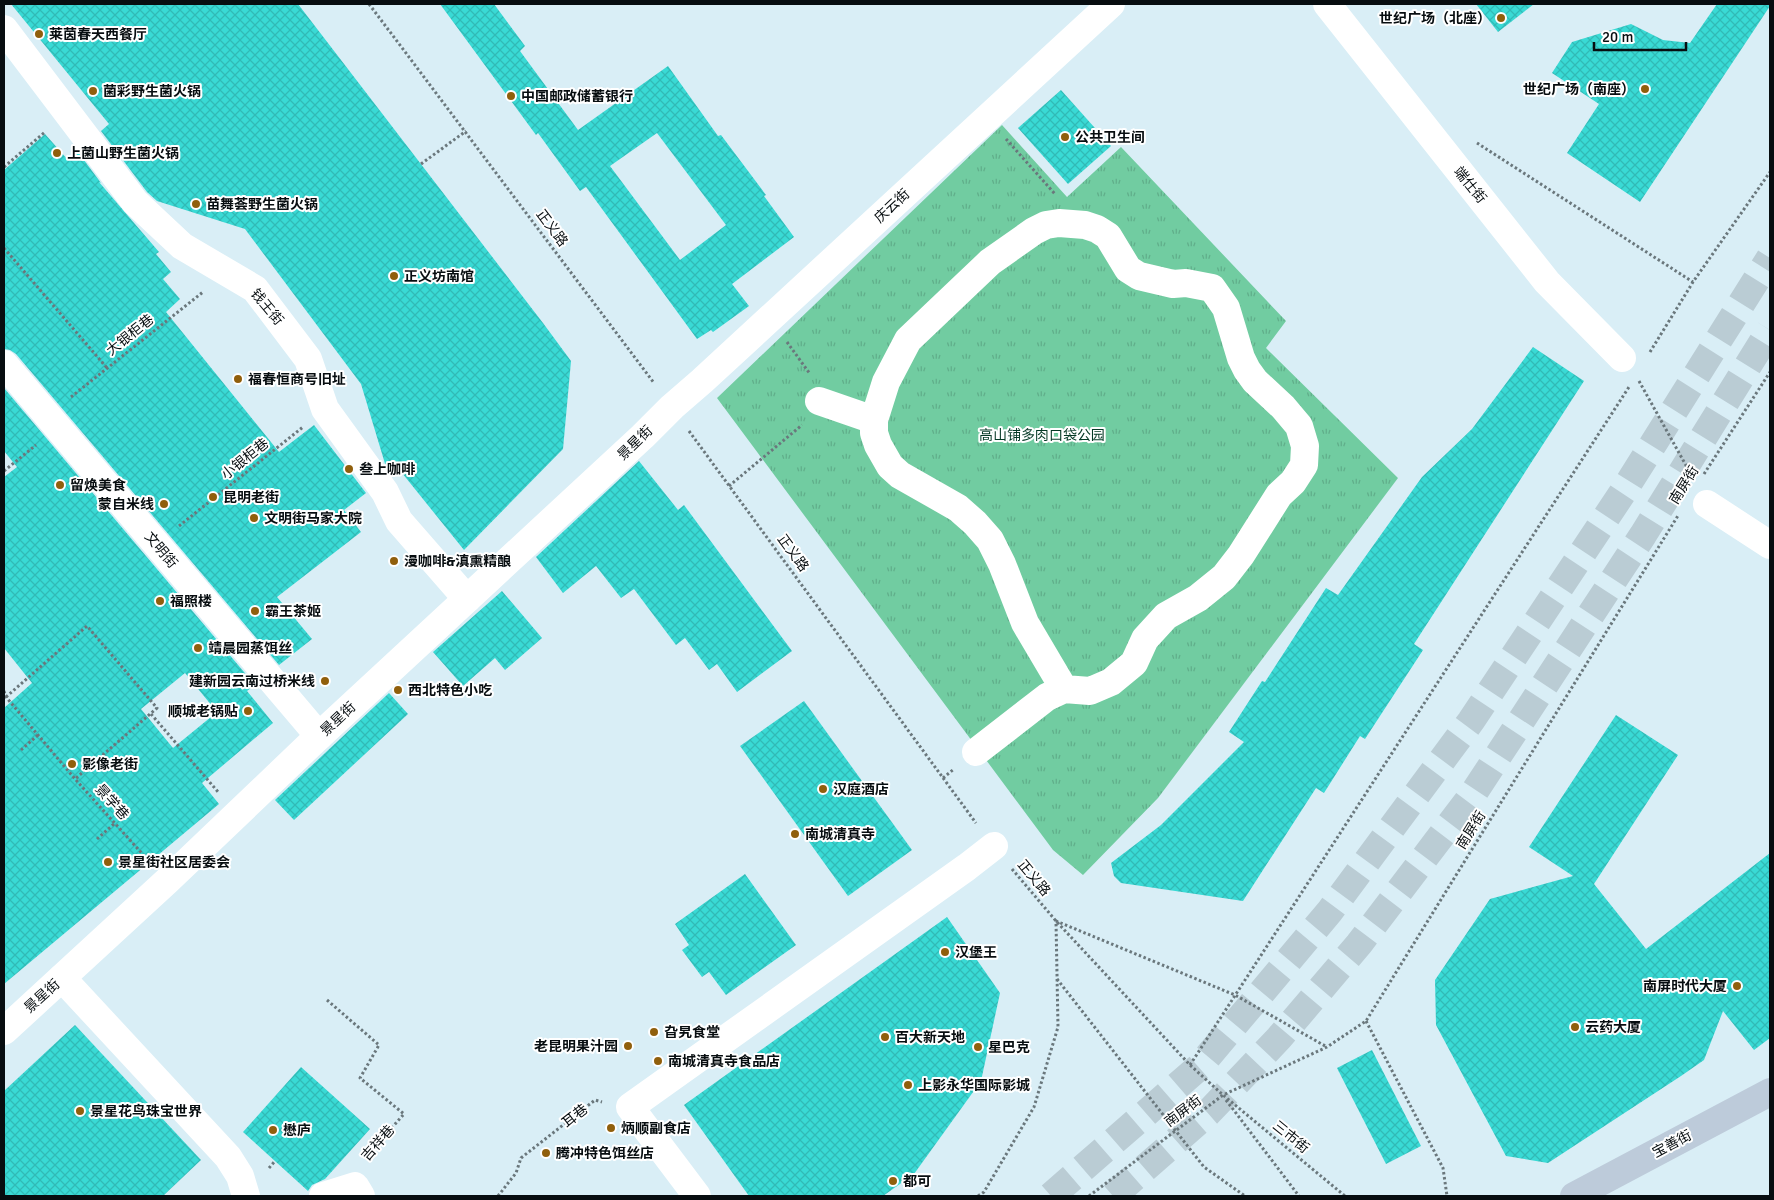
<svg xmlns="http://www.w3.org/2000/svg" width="1774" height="1200" viewBox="0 0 1774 1200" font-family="Signika,'Noto Sans SC',sans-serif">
<defs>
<pattern id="grass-tufts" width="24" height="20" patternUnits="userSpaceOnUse" patternTransform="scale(1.25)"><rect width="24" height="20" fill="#71cca1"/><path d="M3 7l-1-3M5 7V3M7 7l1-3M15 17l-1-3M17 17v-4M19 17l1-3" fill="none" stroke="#60ae8a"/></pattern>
<pattern id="building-cross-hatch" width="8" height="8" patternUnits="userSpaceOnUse" patternTransform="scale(1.25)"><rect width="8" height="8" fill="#39dad5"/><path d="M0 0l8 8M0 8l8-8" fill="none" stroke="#31bab6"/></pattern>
</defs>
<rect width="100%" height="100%" fill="#d9eef6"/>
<path fill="url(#grass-tufts)" d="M1002,125L1067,197L1121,147L1286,321L1266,348L1398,478L1158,798L1083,875L1053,850L717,398Z"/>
<g fill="url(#building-cross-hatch)" fill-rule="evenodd">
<path d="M11,4H298L543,323L571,361L563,449L464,550L398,468L391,473L386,467L361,384L245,229L157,201L147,192L101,131L109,124Z"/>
<path d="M440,4H494L525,46L520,51L578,130L668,66L718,136L721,135L766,195L764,196L794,237L732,284L749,306L713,332L711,330L697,339L586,187L580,191L538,133L536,135ZM657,133L726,225L680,260L610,166Z"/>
<path d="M1476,4H1534L1498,32Z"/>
<path d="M1717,4H1770V6L1640,202L1567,153L1599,104L1552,73L1572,42L1631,24L1663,40L1690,43Z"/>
<path d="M1061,90L1111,146L1068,184L1018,128Z"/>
<path d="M45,134L68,160L78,152L101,183L99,182L159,252L156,254L171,272L163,279L180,299L166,312L279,452L314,425L366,493L344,510L361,532L277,597L312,639L279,665L16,354L10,350L4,349V170Z"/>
<path d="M1533,347L1584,381L1414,644L1423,650L1365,739L1360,736L1324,793L1316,788L1243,901L1121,883L1114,876L1111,863L1161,825L1244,742L1229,732L1262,681L1265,682L1326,588L1338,595L1422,477L1472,429Z"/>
<path d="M4,388L255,685L247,691L273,723L202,783L219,804L4,984V708L32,683L4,648V477L17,467L4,451ZM185,673L217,712L173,748L141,709Z"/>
<path d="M639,461L678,510L684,505L792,651L737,692L717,664L709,670L685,638L676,645L634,589L621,598L596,566L563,593L536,557Z"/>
<path d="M502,591L542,638L505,670L495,658L463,686L433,652Z"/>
<path d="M389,693L408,714L294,820L275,800Z"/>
<path d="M804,701L912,850L848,896L740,746Z"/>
<path d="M1616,715L1678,755L1594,884L1646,949L1770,853V1038L1754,1050L1723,1011L1704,1060L1681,1076L1548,1163L1506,1156L1436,1025L1435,980L1490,899L1573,876L1529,847Z"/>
<path d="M745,874L796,945L726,995L709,972L702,977L682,950L689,945L675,924Z"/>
<path d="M947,917L1000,993L981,1081L914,1174L883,1196H749L684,1105Z"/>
<path d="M75,1025L201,1160L163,1196H4V1091Z"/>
<path d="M1372,1050L1421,1146L1386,1164L1337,1068Z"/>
<path d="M301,1067L370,1129L325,1179L312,1185L308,1191L243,1132Z"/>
</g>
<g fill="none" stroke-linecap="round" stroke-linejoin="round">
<g stroke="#baccd4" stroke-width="28" stroke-dasharray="28 14" stroke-linecap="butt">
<path d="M1051,1196L1199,1067L1330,911L1471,721L1623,492L1770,258"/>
<path d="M1113,1196L1208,1113L1279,1038L1359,944L1473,794L1643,535L1770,330"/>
</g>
<g stroke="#6a777c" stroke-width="3" stroke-dasharray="2.5 2.5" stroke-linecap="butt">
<path d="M369,4L654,383"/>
<path d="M1006,139L1055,194"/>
<path d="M1477,143L1693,282"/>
<path d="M421,164L466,131"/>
<path d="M4,167L45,132"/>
<path d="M4,248L107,368"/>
<path d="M787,342L810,374"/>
<path d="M1650,352L1693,282L1770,172"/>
<path d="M1639,381L1693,478"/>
<path d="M71,397L203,292"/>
<path d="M689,431L976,823"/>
<path d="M4,471L36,445"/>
<path d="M1704,474L1770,372"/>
<path d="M729,486L802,425"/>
<path d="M179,526L303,427"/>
<path d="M4,691L6,697L75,779L147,859"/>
<path d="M6,697L87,626L157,708L75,779"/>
<path d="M151,714L219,793"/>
<path d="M21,750L38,735"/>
<path d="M943,778L954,769"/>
<path d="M97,839L115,823"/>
<path d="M1012,869L1056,921L1190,1065L1223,1095L1345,1196"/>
<path d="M1057,979L1204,1167L1245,1196"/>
<path d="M327,1000L379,1045L360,1078L404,1114L365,1158"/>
<path d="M1366,1021L1443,1168L1447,1196"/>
<path d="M1190,1065L1629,387"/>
<path d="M1226,1100L1299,1196"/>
<path d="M269,1168L275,1161"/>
<path d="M498,1196L516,1173L521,1158L595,1100L602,1102"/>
<path d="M978,1196L984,1192L1034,1107L1058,1027L1056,921L1235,995L1327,1047"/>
<path d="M1089,1196L1223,1095L1327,1047L1366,1021L1679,514"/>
</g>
<g stroke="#fff" stroke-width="28">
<path d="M1327,4L1547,282L1622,358"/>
<path d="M4,29L135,202L182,246L255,289L308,359L325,409L385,492L399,521L467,599"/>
<path d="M4,364L319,736"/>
<path d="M819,401L874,420"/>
<path d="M1707,504L1770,545"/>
<path d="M976,752L1047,697L1064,689L1090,691L1111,682L1134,663L1145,639L1166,616L1198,598L1224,577L1241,555L1279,495L1293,482L1304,465L1305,446L1299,426L1283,407L1255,381L1247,370L1241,358L1226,308L1212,288L1186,283L1173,284L1139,276L1128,269L1108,236L1097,229L1085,225L1059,223L1046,225L1034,231L990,262L908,340L886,382L874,420V433L878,445L890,466L900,475L958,508L975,523L990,540L1002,564L1025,623L1064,689"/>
<path d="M62,978L228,1157L240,1176L246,1196"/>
<path d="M4,1031L167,881L319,736L643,436L672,407L702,381L1111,4"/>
<path d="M323,1196L355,1186L361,1196"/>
<path d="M697,1196L630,1107L967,867L994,846"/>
</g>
<path stroke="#bdcbda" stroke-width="28" d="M1574,1196L1770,1092"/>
</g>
<g fill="#905f0c" stroke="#fff" stroke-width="2">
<circle cx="1501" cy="18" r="5"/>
<circle cx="39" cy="34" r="5"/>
<circle cx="1645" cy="89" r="5"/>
<circle cx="93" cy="91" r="5"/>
<circle cx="511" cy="96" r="5"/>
<circle cx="1065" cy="137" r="5"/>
<circle cx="57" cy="153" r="5"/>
<circle cx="196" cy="204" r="5"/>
<circle cx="394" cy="276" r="5"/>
<circle cx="238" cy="379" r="5"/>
<circle cx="349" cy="469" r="5"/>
<circle cx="60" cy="485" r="5"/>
<circle cx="213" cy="497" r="5"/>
<circle cx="164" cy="504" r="5"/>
<circle cx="254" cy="518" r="5"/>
<circle cx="394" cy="561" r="5"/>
<circle cx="160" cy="601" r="5"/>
<circle cx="255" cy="611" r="5"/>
<circle cx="198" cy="648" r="5"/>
<circle cx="325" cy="681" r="5"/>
<circle cx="398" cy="690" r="5"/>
<circle cx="248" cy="711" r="5"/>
<circle cx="72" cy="764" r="5"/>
<circle cx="823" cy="789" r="5"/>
<circle cx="795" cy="834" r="5"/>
<circle cx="108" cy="862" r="5"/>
<circle cx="945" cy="952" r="5"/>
<circle cx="1737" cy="986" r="5"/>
<circle cx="1575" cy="1027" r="5"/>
<circle cx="654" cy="1032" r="5"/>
<circle cx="885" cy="1037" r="5"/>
<circle cx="628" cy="1046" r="5"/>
<circle cx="978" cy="1047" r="5"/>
<circle cx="658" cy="1061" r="5"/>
<circle cx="908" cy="1085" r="5"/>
<circle cx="80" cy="1111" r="5"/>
<circle cx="611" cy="1128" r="5"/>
<circle cx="273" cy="1130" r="5"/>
<circle cx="546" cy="1153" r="5"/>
<circle cx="893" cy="1181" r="5"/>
</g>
<g text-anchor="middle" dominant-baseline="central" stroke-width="4" stroke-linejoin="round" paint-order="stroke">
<g font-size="14" font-weight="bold" fill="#070d10" stroke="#fff" text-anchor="start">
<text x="1491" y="18" text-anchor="end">世纪广场（北座）</text>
<text x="49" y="34">莱茵春天西餐厅</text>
<text x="1635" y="89" text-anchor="end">世纪广场（南座）</text>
<text x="103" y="91">菌彩野生菌火锅</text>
<text x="521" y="96">中国邮政储蓄银行</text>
<text x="1075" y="137">公共卫生间</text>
<text x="67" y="153">上菌山野生菌火锅</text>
<text x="206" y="204">苗舞荟野生菌火锅</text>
<text x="404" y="276">正义坊南馆</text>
<text x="248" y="379">福春恒商号旧址</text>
<text x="359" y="469">叁上咖啡</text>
<text x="70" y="485">留焕美食</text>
<text x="223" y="497">昆明老街</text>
<text x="154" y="504" text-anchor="end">蒙自米线</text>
<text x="264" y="518">文明街马家大院</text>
<text x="404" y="561">漫咖啡&amp;滇熏精酿</text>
<text x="170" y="601">福照楼</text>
<text x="265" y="611">霸王茶姬</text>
<text x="208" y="648">靖晨园蒸饵丝</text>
<text x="315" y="681" text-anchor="end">建新园云南过桥米线</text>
<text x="408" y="690">西北特色小吃</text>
<text x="238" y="711" text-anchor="end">顺城老锅贴</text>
<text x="82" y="764">影像老街</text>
<text x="833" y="789">汉庭酒店</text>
<text x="805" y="834">南城清真寺</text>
<text x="118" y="862">景星街社区居委会</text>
<text x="955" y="952">汉堡王</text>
<text x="1727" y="986" text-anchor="end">南屏时代大厦</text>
<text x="1585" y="1027">云药大厦</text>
<text x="664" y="1032">旮旯食堂</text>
<text x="895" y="1037">百大新天地</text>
<text x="618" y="1046" text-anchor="end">老昆明果汁园</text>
<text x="988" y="1047">星巴克</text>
<text x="668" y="1061">南城清真寺食品店</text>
<text x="918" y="1085">上影永华国际影城</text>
<text x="90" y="1111">景星花鸟珠宝世界</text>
<text x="621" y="1128">炳顺副食店</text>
<text x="283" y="1130">懋庐</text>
<text x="556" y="1153">腾冲特色饵丝店</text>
<text x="903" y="1181">都可</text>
</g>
<g font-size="14" fill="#070d10" stroke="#fff">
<text transform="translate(1470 185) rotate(51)">端仕街</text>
<text transform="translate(892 206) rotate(-43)">庆云街</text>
<text transform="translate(552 228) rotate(53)">正义路</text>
<text transform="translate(267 307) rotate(50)">钱王街</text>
<text transform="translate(130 335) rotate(-39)">大银柜巷</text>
<text transform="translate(635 443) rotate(-44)">景星街</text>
<text transform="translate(245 459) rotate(-39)">小银柜巷</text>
<text transform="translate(1684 485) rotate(-58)">南屏街</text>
<text transform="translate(161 550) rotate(50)">文明街</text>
<text transform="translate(793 553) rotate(54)">正义路</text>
<text transform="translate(338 719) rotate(-43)">景星街</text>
<text transform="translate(112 802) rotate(48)">景学巷</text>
<text transform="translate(1471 830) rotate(-58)">南屏街</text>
<text transform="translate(1034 878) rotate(50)">正义路</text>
<text transform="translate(42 996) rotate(-42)">景星街</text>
<text transform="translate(1183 1111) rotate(-37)">南屏街</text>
<text transform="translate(575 1116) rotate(-38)">耳巷</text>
<text transform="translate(1291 1137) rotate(39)">三市街</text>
<text transform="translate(378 1143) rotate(-49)">吉祥巷</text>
<text transform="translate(1672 1144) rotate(-28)">宝善街</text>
</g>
<g font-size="14" fill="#043824" stroke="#fff">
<text x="1042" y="435">高山铺多肉口袋公园</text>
</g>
</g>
<rect width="1774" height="1200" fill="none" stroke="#070d10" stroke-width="10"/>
<path d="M1594 42v8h92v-8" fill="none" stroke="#070d10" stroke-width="2.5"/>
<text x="1602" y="42" font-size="15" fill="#070d10" stroke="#ffffff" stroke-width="4" paint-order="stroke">20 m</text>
</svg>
